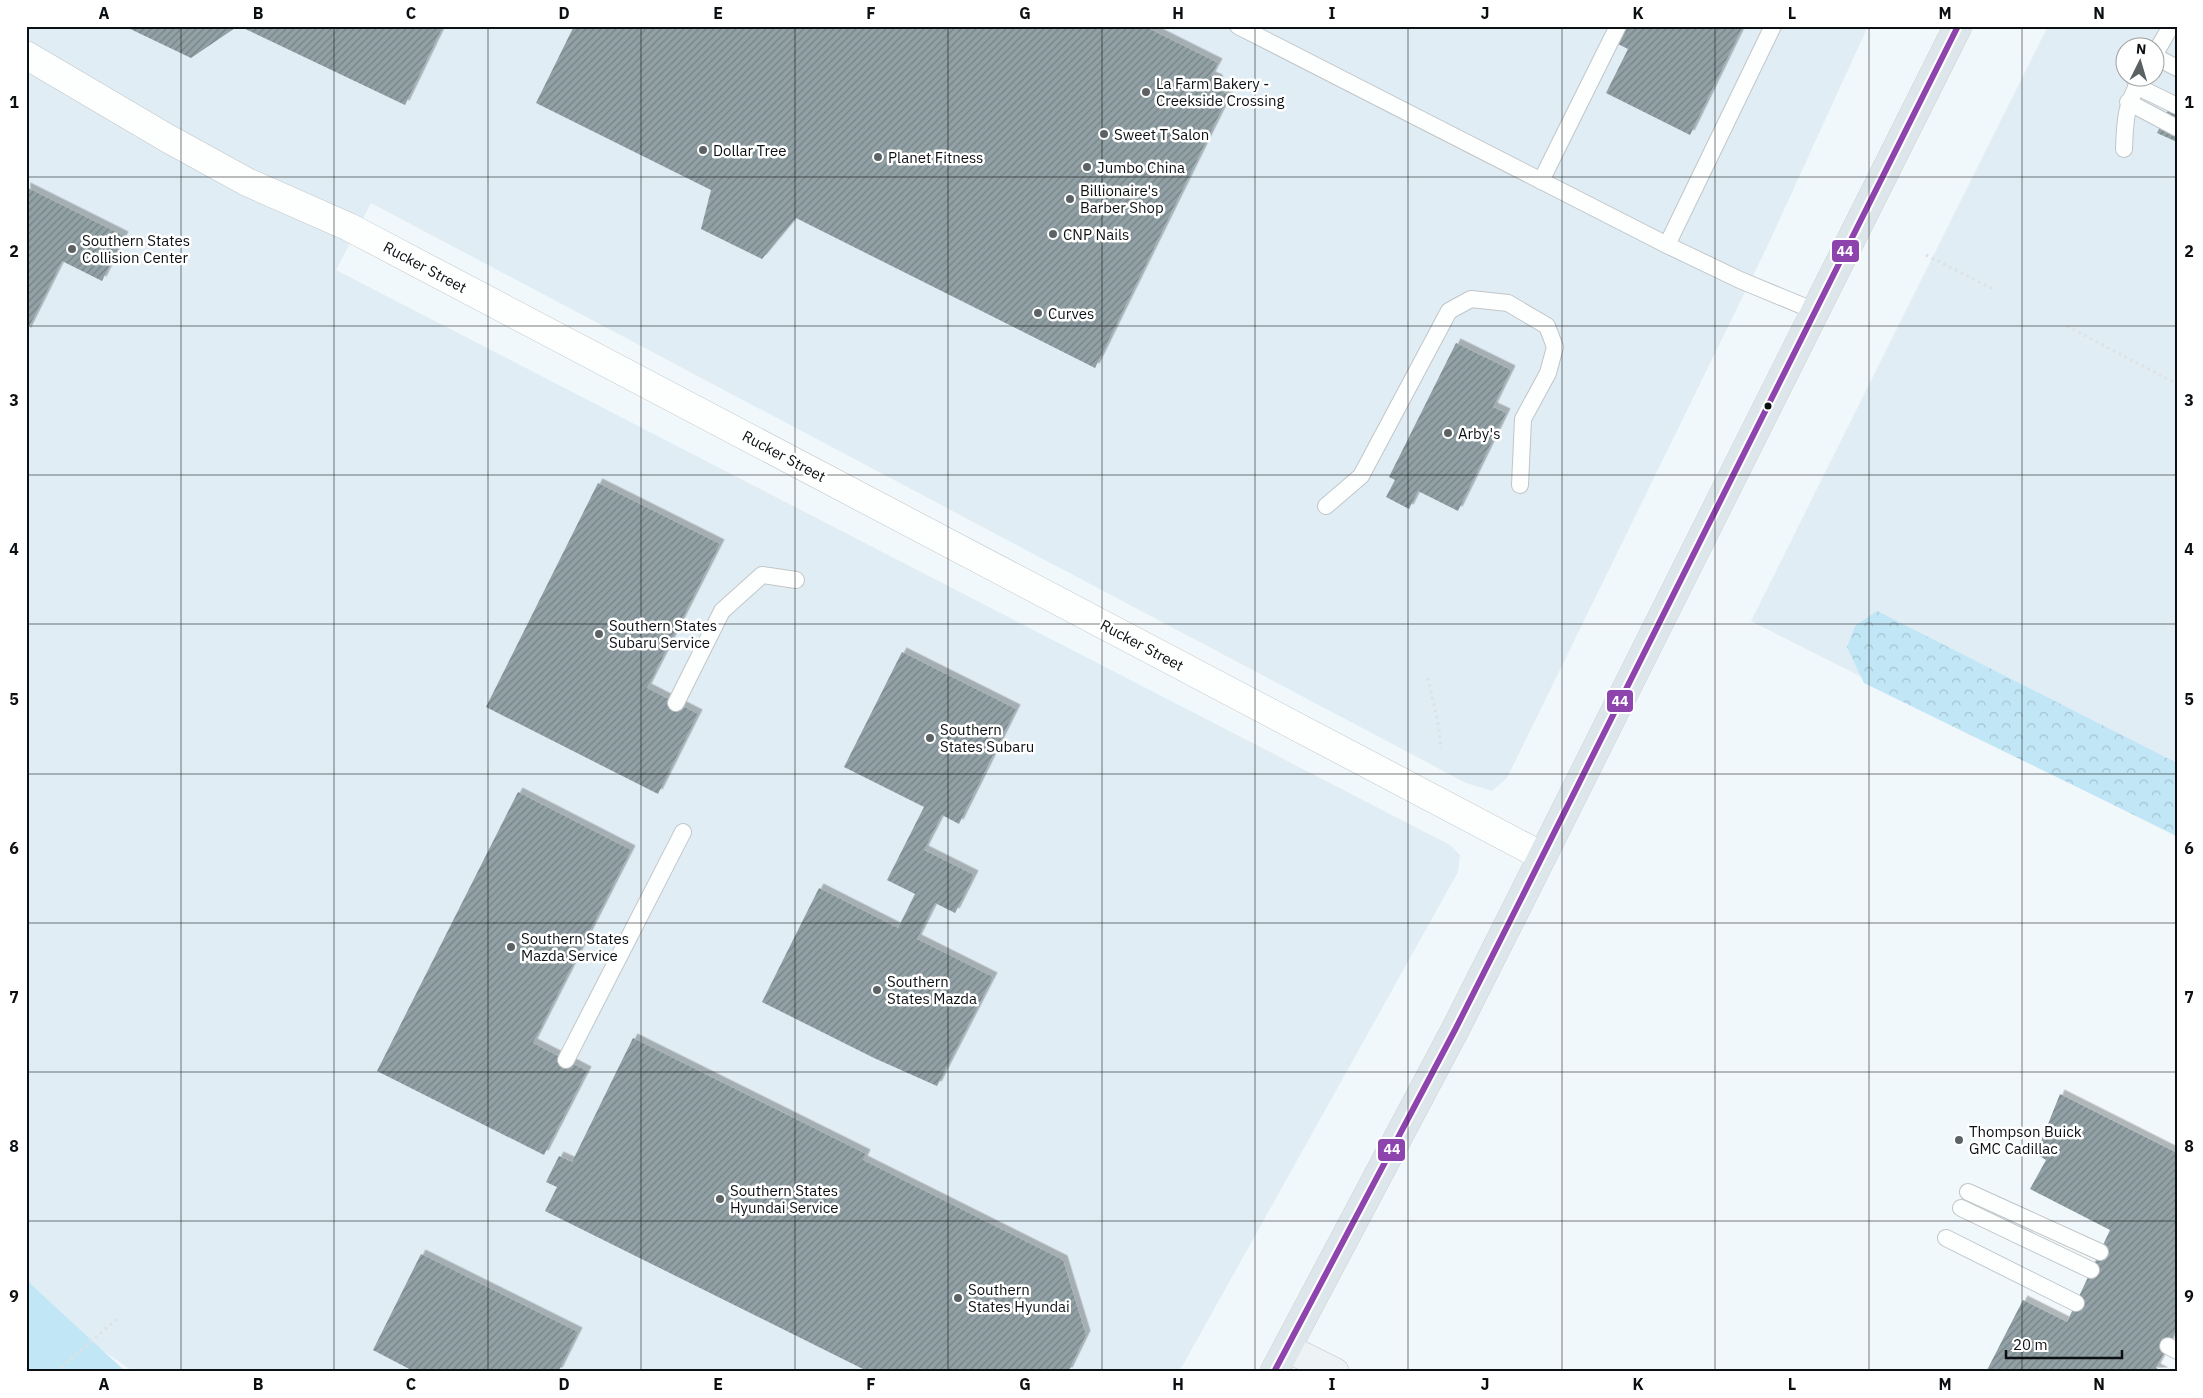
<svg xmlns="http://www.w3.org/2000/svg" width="2203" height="1398" viewBox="0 0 2203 1398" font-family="'IBM Plex Sans',sans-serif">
<defs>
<pattern id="forest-crowns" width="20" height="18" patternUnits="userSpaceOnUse" patternTransform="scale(1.25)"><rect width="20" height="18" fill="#c1e6f6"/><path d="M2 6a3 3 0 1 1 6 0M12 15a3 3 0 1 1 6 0" fill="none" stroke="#a5c4d2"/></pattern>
<pattern id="building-hatch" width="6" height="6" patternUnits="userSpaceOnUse" patternTransform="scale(1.25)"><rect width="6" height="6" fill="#92a1a6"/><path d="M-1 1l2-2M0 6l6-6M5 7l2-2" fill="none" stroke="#768286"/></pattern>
<filter id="shadow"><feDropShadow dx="4.5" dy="-4.5" stdDeviation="0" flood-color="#0004"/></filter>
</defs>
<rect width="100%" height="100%" fill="#f1f8fb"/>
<g fill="#e0edf4" fill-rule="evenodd">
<path d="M26,26H1868L1767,247L1507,778L1492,791L1466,783L371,203L336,270L1450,845L1460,855L1458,872L1179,1372H134L76,1332L26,1283Z"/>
<path d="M2048,26H2177V837L1751,621ZM2126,48H2156V78H2126Z"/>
</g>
<path fill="url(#forest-crowns)" d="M1877,611L2177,763V836L1864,683L1847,647L1855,626Z"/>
<path fill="#c1e6f6" d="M26,1279L38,1291L126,1372H26Z"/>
<g fill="url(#building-hatch)" filter="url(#shadow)">
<path d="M124,26H238L191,58Z"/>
<path d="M239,26H443L405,105Z"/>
<path d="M574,26H1144L1218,63L1211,76L1218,79L1219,90L1229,95L1095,368L796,218L762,259L701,229L711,190L536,103Z"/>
<path d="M1627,26H1743L1690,135L1606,93L1628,49L1618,44Z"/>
<path d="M2177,92V142L2157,133Z"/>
<path d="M26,187L124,236L102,281L62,261L26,333Z"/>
<path d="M1456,343L1511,370L1493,407L1506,413L1458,511L1418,491L1409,509L1386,497L1395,480L1389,477Z"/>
<path d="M598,483L720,544L647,688L698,714L658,794L486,707Z"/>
<path d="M902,652L1016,709L959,824L942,815L924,850L974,875L955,913L935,903L917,939L993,977L937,1086L874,1058L762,1002L819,888L898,928L915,894L887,880L924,807L844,767Z"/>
<path d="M518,792L631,850L533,1043L587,1071L544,1155L377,1071Z"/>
<path d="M633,1038L866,1154L863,1160L1063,1260L1086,1335L1068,1372H869L545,1211L557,1187L546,1182L559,1156L572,1162Z"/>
<path d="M2060,1094L2177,1153V1329L2156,1368L2164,1372H1986L2023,1300L2067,1322L2110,1230L2030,1189L2046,1160L2036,1154Z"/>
<path d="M421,1254L578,1332L558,1372H415L373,1350Z"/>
</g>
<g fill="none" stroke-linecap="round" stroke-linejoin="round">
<g stroke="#c1c6c8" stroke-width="18">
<g id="lane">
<path d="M1238,26L1667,245L1740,280L1815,311"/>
<path d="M2156,52L2171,26"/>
<path d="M2156,57L2177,68"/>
<path d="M2136,86L2177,106"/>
<path d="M2128,102L2177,128"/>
<path d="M2124,149C2125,118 2126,105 2141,78"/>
<path d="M1541,181L1618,26"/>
<path d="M1667,245L1773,26"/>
<path d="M1326,506L1361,476L1449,311L1471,299L1508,303L1547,326L1555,347L1548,373L1523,419L1520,485"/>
<path d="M676,703L722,611L762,575L796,580"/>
<path d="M566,1060L683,832"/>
<path d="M1968,1192L2100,1252"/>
<path d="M1961,1208L2091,1270"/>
<path d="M1946,1238L2076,1303"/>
<path d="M2168,1346L2177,1351"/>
</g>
</g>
<g stroke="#c1c6c8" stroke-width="29">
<path id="street" d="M26,55L167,138L247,182L349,227L1542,856"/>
</g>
<g stroke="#c1c6c8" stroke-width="29">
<path id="secondary" d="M1287,1348L1335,1372"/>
</g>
<g stroke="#ced2d3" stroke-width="29">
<path id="primary" d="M1274,1372L1456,1028L1520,901L1958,26"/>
</g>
<g stroke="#dfe1e2" stroke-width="3" stroke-dasharray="2.5 4" stroke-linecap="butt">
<path d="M1926,255L1995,290"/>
<path d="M2067,326L2177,384"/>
<path d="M1428,678L1438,723L1441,749"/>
<path d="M56,1372L118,1318"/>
</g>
<use href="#lane" stroke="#fdfefe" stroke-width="16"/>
<use href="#street" stroke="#fdfefe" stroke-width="28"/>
<use href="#secondary" stroke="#edf2f4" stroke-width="28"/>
<use href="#primary" stroke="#dde7eb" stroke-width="28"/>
<g stroke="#fff" stroke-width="10">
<path id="bus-1" d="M1274,1372L1456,1028L1520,901L1958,26"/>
</g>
<use href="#bus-1" stroke="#8e44ad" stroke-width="6"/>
</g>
<path fill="none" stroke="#0c1012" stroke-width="1" stroke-opacity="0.55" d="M181,26V1372M334,26V1372M488,26V1372M641,26V1372M795,26V1372M948,26V1372M1102,26V1372M1255,26V1372M1408,26V1372M1562,26V1372M1715,26V1372M1869,26V1372M2022,26V1372M26,177H2177M26,326H2177M26,475H2177M26,624H2177M26,774H2177M26,923H2177M26,1072H2177M26,1221H2177"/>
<g fill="#5c6164" stroke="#fff" stroke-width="2">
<circle cx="1146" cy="92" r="5"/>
<circle cx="1104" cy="134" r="5"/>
<circle cx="703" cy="150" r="5"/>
<circle cx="878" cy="157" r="5"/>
<circle cx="1087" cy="167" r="5"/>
<circle cx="1070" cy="199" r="5"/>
<circle cx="1053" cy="234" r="5"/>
<circle cx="72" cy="249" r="5"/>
<circle cx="1038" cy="313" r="5"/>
<circle cx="1448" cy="433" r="5"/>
<circle cx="599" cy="634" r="5"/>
<circle cx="930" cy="738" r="5"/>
<circle cx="511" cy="947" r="5"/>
<circle cx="877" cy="990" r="5"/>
<circle cx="1959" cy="1140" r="5"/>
<circle cx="720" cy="1199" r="5"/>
<circle cx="958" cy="1298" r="5"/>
</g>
<circle fill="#0c1012" stroke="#fff" stroke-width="2" cx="1768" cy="406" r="4.5"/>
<g text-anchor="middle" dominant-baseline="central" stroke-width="5" stroke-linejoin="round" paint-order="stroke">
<g font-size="15" fill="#0c1012" stroke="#fff" text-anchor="start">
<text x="1156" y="83">La Farm Bakery -<tspan x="1156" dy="17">Creekside Crossing</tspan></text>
<text x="1114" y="134">Sweet T Salon</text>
<text x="713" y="150">Dollar Tree</text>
<text x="888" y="157">Planet Fitness</text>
<text x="1097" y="167">Jumbo China</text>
<text x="1080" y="190">Billionaire's<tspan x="1080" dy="17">Barber Shop</tspan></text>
<text x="1063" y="234">CNP Nails</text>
<text x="82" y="240">Southern States<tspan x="82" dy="17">Collision Center</tspan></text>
<text x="1048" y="313">Curves</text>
<text x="1458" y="433">Arby's</text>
<text x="609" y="625">Southern States<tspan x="609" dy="17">Subaru Service</tspan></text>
<text x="940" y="729">Southern<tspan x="940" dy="17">States Subaru</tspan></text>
<text x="521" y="938">Southern States<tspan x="521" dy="17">Mazda Service</tspan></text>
<text x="887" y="981">Southern<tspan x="887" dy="17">States Mazda</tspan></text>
<text x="1969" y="1131">Thompson Buick<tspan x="1969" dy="17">GMC Cadillac</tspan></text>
<text x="730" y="1190">Southern States<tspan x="730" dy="17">Hyundai Service</tspan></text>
<text x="968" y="1289">Southern<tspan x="968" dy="17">States Hyundai</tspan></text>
</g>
<g font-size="15" fill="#0c1012" stroke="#fff">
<text transform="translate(425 267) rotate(28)">Rucker Street</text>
<text transform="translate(784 456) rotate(28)">Rucker Street</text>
<text transform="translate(1142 645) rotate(28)">Rucker Street</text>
</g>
</g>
<g stroke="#fff" stroke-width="2">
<rect x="1831" y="239" width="29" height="24" rx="5" fill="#8e44ad"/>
<rect x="1606" y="689" width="28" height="24" rx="5" fill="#8e44ad"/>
<rect x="1377" y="1138" width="29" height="24" rx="5" fill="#8e44ad"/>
</g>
<g font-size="14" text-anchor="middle" font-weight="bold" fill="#fff">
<text x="1845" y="256">44</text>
<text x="1620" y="706">44</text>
<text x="1392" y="1154">44</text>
</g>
<rect width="2203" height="1398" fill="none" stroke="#ffffff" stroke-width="55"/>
<g transform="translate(2140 62) rotate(5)"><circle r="24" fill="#ffffff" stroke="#9e9fa0"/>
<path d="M0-4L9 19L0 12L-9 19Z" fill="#5c6164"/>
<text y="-8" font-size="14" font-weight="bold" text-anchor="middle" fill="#0c1012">N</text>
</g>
<path d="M2006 1350v8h116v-8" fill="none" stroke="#0c1012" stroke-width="2.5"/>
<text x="2013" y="1350" font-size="15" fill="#0c1012" stroke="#ffffff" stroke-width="4" paint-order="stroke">20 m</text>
<rect x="28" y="28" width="2148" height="1342" fill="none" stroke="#0c1012" stroke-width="2"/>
<g font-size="16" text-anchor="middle" font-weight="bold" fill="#0c1012">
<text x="104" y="19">A</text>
<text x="258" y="19">B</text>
<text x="411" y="19">C</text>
<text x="564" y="19">D</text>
<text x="718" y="19">E</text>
<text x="871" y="19">F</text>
<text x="1025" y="19">G</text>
<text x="1178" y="19">H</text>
<text x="1332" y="19">I</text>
<text x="1485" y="19">J</text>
<text x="1638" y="19">K</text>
<text x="1792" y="19">L</text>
<text x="1945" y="19">M</text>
<text x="2099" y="19">N</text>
<text x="14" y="108">1</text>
<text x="2189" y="108">1</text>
<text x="14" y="257">2</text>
<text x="2189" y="257">2</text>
<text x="14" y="406">3</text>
<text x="2189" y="406">3</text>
<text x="14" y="555">4</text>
<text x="2189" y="555">4</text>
<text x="14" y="705">5</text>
<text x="2189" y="705">5</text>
<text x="14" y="854">6</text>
<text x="2189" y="854">6</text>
<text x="14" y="1003">7</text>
<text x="2189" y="1003">7</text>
<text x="14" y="1152">8</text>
<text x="2189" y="1152">8</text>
<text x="14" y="1302">9</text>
<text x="2189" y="1302">9</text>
<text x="104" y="1390">A</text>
<text x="258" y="1390">B</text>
<text x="411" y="1390">C</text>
<text x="564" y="1390">D</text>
<text x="718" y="1390">E</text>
<text x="871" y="1390">F</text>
<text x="1025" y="1390">G</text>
<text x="1178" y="1390">H</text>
<text x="1332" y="1390">I</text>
<text x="1485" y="1390">J</text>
<text x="1638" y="1390">K</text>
<text x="1792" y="1390">L</text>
<text x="1945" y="1390">M</text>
<text x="2099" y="1390">N</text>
</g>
</svg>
